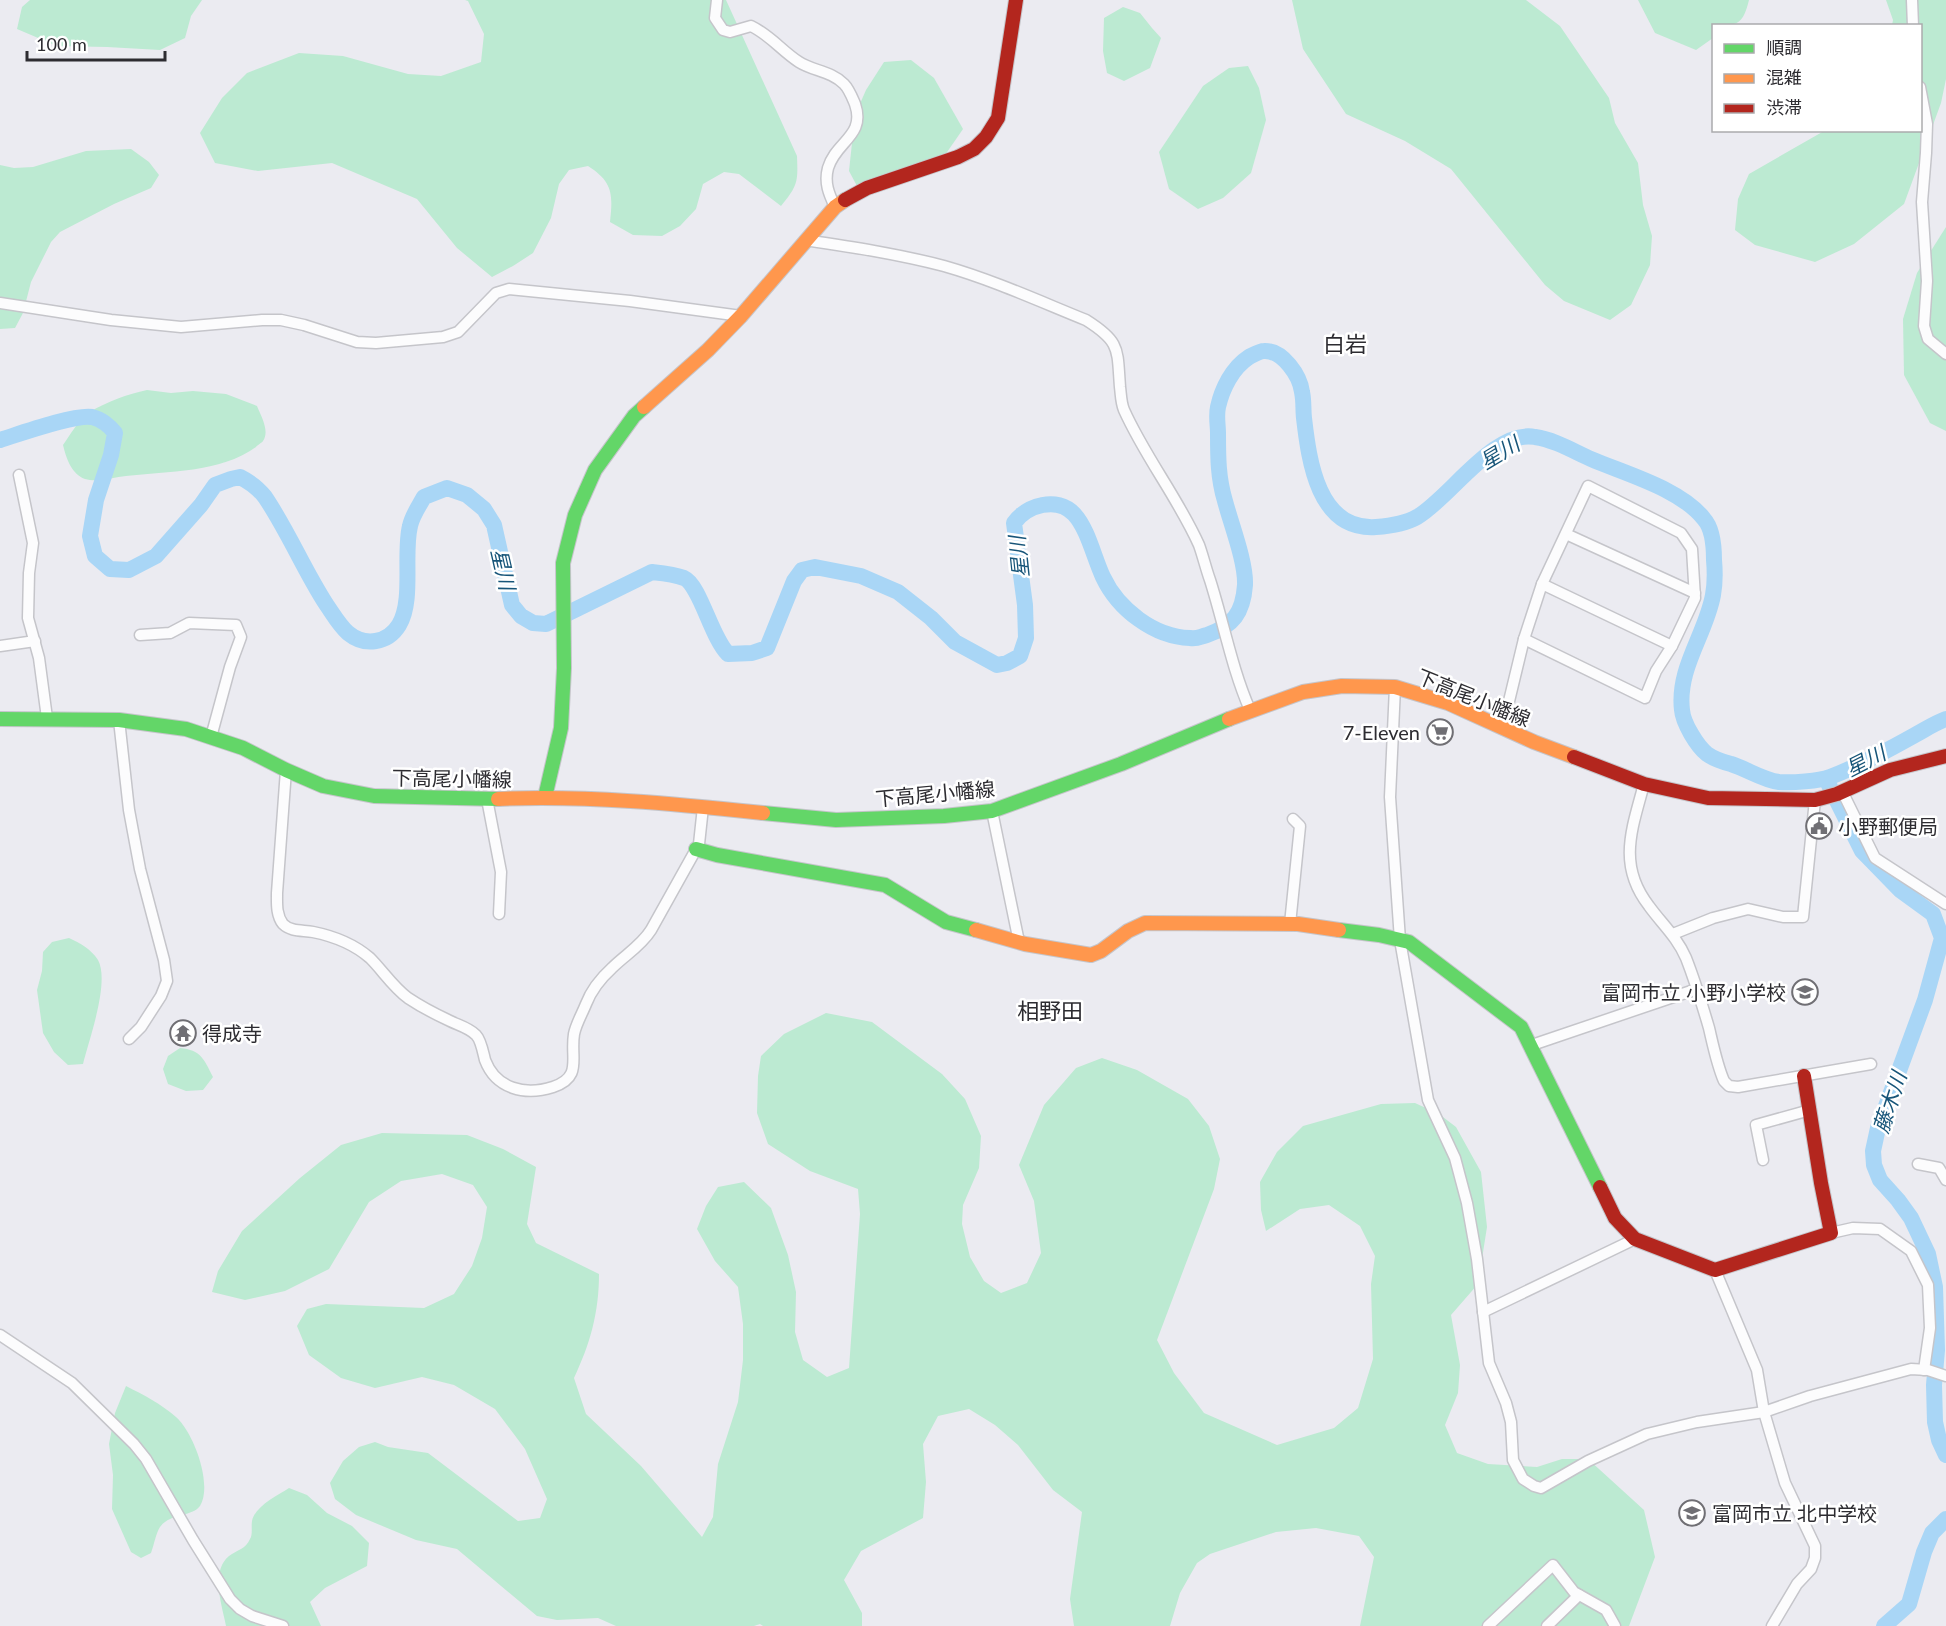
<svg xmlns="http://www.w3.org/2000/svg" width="1946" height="1626" viewBox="0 0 1946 1626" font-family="Lato,'Noto Sans JP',sans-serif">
<rect width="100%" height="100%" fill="#ebebf1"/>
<g fill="#bcead2">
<path d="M30,0H202L191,16L185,38L160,50L107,47L57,46L17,29L22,7Z"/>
<path d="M465,0H726L797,156C798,182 798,185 781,206L739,174L724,172L703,184L696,209L680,226L662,236L633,235L610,222C613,194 613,182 588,166L569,170L559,184L551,218L533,253L513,266L492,277L457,248L417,199L332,163L258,171L215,163L200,133L222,98L247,73L299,53L343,56L408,74L441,76L481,62L484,34L468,1Z"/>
<path d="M1292,0H1526L1560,26L1609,98L1615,123L1638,163L1643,205L1652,236L1650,265L1631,305L1610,320L1564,301L1545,285L1451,169L1405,141L1346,114L1303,49Z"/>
<path d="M1638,0H1749C1743,24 1738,26 1714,26L1713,38L1696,50L1655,33Z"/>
<path d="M1886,0H1946V79L1941,103L1904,204L1854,244L1815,262L1755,245L1735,230L1738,199L1749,174L1824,131L1920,130V26L1892,25L1893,20Z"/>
<path d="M1123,7L1140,13L1152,28L1161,38L1150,68L1124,81L1107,73L1103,51L1104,18Z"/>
<path d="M911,60L934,78L963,129L943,158L857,186L849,171L855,115L866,90L884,62Z"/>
<path d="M1248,66L1259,88L1266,120L1251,173L1223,198L1198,209L1169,189L1159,152L1203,86L1229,68Z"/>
<path d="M131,149L149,162L159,175L151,188L114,204L60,232L51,242L31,282L23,313L15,328L0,329V165L14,168L33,167L86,151Z"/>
<path d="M1946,227V431L1930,423L1904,375L1903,319L1917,273Z"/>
<path d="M147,390L171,393L193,391L226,394L257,406C261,416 270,431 263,441C263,442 256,446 256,447C220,473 168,471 126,476C113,477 98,483 85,479C71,474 66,457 63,445C71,434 78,420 90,412C106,402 128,394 147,390Z"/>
<path d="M69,938C80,943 91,949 98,960C110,982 89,1040 83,1064L68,1065L54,1052L43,1033L37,990L42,971L43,952L52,942Z"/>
<path d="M826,1013L872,1022L942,1074L965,1099L981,1136L979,1168L963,1205L962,1224L970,1257L984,1281L1001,1293L1027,1283L1041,1253L1034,1201L1019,1165L1044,1105L1076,1068L1102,1058L1137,1070L1188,1099L1209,1126L1220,1159L1214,1189L1157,1340L1174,1373L1204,1413L1277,1445L1334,1428L1358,1408L1373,1359L1371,1284L1375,1256L1360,1226L1329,1205L1300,1209L1266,1231L1261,1210L1260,1182L1277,1152L1303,1126L1381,1104L1415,1103L1439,1114L1456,1127L1481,1172L1487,1227L1478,1284L1451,1315L1460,1365L1458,1393L1445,1425L1457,1453L1488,1464L1537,1467L1562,1459H1588L1644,1510L1655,1557L1629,1626H1360L1374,1557L1359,1536L1316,1528L1276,1532L1210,1554L1197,1563L1180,1593L1170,1626H1074L1070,1599L1082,1512L1053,1490L1018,1445L995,1425L969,1409L938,1416L923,1444L926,1482L923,1518L861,1551L844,1580L862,1613V1626H763L760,1624L754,1626H616L598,1618L557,1620L537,1616L457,1549L416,1540L356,1515L335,1499L330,1483L343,1461L359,1447L375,1442L388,1447L428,1453L518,1521L540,1518L547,1499L525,1449L495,1409L454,1385L422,1377L375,1388L341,1378L309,1355L297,1326L307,1309L326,1304L424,1308L454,1294L472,1266L482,1238L487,1207L473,1185L442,1174L401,1181L369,1202L329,1269L285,1291L245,1300L212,1292L218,1271L242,1231L300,1178L341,1145L382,1133L467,1135L503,1149L536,1167L527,1224L536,1243L599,1274C599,1313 590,1344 574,1378L586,1414L641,1466L702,1537L713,1517L718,1464L738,1402L743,1360V1324L738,1287L715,1261L697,1229L706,1206L718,1187L744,1182L771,1208L788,1255L796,1292L795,1332L803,1360L827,1377L849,1368L860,1214L858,1189L810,1171L768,1144L757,1113L758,1076L761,1056L784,1034Z"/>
<path d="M180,1048C201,1050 204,1059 213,1077L203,1090L186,1091L168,1084L163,1069L168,1056Z"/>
<path d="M126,1386C144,1395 161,1404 176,1417C194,1433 213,1485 200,1506C192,1517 170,1513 160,1527C156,1533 154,1545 151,1553L141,1558L131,1552L112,1509L113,1475L109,1444L115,1413Z"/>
<path d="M289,1488L307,1495L327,1513L352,1526L369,1543L367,1566L325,1588L310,1602L321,1626H226C222,1605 210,1572 229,1556C237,1550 246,1549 250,1539C253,1534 251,1527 252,1521C255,1506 277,1496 289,1488Z"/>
</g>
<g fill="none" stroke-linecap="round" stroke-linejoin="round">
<g stroke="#a9d6f6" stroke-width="16">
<path d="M0,440C19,434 75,414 92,417C101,419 110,426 115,433L111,455L96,500L90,536L95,556L110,569L129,570L156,556L201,505L215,485L231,479L240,477C250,482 258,488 265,497C288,531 304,570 326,604C333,614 339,625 348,633C365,647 388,643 399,625C414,600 403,554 410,526C412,516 419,506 424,497L447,488L467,495L484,509L494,525L512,605L521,616L533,623L546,624L652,572C662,573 674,574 684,578C700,585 711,637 728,654L752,653L767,648L794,581L802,570L815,567L861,576L898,592L931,618L955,642L997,665L1007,663L1020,656L1026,638L1025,605L1014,523C1027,505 1057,496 1074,514C1088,529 1094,558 1103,577C1118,609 1154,637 1190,638C1198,639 1199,637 1207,635C1233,626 1243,613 1245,585C1246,562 1231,524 1225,501C1218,478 1218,457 1218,433C1218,425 1216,416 1218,407C1222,389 1232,368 1249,357C1253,355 1260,351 1264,351C1283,350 1300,376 1302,392C1304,401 1303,410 1304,418C1309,461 1318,531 1376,527C1390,526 1405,524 1417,517C1450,498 1494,429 1535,437C1555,440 1573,451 1591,459C1626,474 1681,489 1704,519C1713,529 1714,547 1714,560C1715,571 1715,584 1713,595C1706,634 1677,668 1682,710C1683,723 1697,746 1707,754C1714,759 1723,762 1731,764C1747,769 1763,780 1779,782C1792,783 1819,781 1830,777C1857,767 1890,749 1915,735C1926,729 1935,723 1946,719"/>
<path d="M1827,781L1862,851L1900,890L1933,914L1942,938L1925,1000L1878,1128L1873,1151L1874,1165L1880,1180L1898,1200L1911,1218L1928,1254L1935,1287L1937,1350L1934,1385L1935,1422L1939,1440L1946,1455"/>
<path d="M1884,1626L1909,1604L1924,1552L1932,1533L1946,1519"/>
</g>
<g stroke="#c5c5ca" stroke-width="13">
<g id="street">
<path d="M717,0L715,18L723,30L730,32L751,26C770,35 782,51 799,62C813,71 831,71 844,84C849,89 852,97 855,104C866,136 836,141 828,168C824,183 829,194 835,207"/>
<path d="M1912,0L1913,26"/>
<path d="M1920,87L1927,124L1926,153L1922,202L1927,281L1924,326L1928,339L1946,354"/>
<path d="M805,240C852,247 898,254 944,266C993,280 1039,301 1086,320C1121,342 1117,349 1120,387C1121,395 1121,403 1124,410C1145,457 1178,498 1199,545C1203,556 1206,569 1210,580C1224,624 1232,669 1250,710"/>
<path d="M0,303L111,320L181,327L262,320H281L304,325L357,342L376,343L443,337L458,332L496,293L509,289L630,301L741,316"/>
<path d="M19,475L33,543L29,573L28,618L39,658L47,718"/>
<path d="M1588,486L1681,533L1692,549L1695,598L1672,646L1656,671L1645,698L1524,639L1542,584Z"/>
<path d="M1566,534L1695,593"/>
<path d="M1542,584L1672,646"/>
<path d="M140,635L170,633L189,623L236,625L241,637L230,667L211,737"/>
<path d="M0,646L35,641"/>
<path d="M1395,687L1390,797L1400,940L1428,1100L1455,1158L1467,1203L1477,1259L1489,1363L1506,1403L1511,1422L1513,1460L1523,1479L1534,1486L1541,1488L1588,1461L1647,1434L1697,1422L1764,1412L1810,1396L1911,1369L1928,1370L1946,1376"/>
<path d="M119,720L129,810L140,869L164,960L167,981L161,996L141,1027L129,1039"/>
<path d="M1503,726L1524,639"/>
<path d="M286,770L277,893C277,903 276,915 283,924C291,932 303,930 313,932C333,936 355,945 370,958C383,971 393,987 408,998C420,1006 435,1014 448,1020C457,1025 468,1027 476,1035C481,1040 483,1052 485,1060C496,1089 525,1096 553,1087C583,1077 570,1058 574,1034C576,1024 582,1014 586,1004C591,991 601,978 612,968C625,955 641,946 651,930L699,844L703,807"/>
<path d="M1644,784C1632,829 1617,865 1649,906C1662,924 1677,937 1686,958C1695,981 1702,1004 1709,1028C1713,1045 1717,1065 1724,1081L1729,1086L1738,1087L1871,1064"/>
<path d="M1842,791L1875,858L1946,904"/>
<path d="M487,799L501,872L499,914"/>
<path d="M992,811L1019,942"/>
<path d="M1290,924L1300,826L1293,819"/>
<path d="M1673,934L1713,918L1748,909L1783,917H1803L1815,800"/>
<path d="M1532,1045L1697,989"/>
<path d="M1763,1160L1756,1125L1810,1110"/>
<path d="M1918,1164L1939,1168L1946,1180"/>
<path d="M1831,1233L1853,1228L1880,1229L1911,1251L1928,1285L1930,1328L1924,1370"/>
<path d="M1715,1270L1757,1370L1764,1412L1785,1483L1815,1546V1558L1811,1569L1797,1584L1772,1626"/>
<path d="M1483,1312L1635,1239"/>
<path d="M0,1335L72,1383L134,1444L146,1459L193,1540L230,1599L240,1609L252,1616L283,1626"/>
<path d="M1488,1626L1553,1565L1574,1592L1606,1610L1615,1626"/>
<path d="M1547,1626L1579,1595"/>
</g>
</g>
<g stroke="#c5c5ca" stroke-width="16">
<g id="fast">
<path d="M0,719L119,720L186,729L243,748L286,770L323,786L374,796L498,799"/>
<path d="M545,797L561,728L564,668L563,563L575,515L595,470L634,416L644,407"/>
<path d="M763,813L836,820L944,816L992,811L1121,764L1229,719"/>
<path d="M696,849L717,855L885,885L946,922L976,930"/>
<path d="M1339,930L1379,935L1409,942L1521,1027L1600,1187"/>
</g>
</g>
<g stroke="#c5c5ca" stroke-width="16">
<g id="slow">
<path d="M644,407L708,350L741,316L835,207L845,200"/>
<path d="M1229,719L1303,692L1342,686L1395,687L1448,703L1534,742L1574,757"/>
<path d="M498,799C586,795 676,804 763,813"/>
<path d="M976,930L1025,944L1091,955L1101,951L1128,931L1145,923L1298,924L1339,930"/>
</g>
</g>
<g stroke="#c5c5ca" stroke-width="16">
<g id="jam">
<path d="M845,200L867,188L958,157L974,149L986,137L998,118L1016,0"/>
<path d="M1574,757L1644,784L1708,798L1815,800L1837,794L1890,770L1946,756"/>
<path d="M1600,1187L1615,1218L1635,1239L1715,1270L1831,1233L1821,1183L1804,1076"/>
</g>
</g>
<use href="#street" stroke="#fcfcfd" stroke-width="10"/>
<use href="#fast" stroke="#63d668" stroke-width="14"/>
<use href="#slow" stroke="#ff974d" stroke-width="14"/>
<use href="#jam" stroke="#b3261e" stroke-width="14"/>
</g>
<defs>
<g id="supermarket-ring" transform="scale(1.35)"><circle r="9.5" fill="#fff" stroke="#706f74" stroke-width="1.5"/><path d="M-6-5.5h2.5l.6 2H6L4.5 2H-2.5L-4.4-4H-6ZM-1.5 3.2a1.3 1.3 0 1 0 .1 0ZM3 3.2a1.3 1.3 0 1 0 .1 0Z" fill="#706f74"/></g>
<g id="civic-ring" transform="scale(1.35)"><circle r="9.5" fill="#fff" stroke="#706f74" stroke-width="1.5"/><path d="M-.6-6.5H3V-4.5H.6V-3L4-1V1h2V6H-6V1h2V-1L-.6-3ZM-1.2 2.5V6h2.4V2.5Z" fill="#706f74"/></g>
<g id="school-ring" transform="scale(1.35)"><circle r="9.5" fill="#fff" stroke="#706f74" stroke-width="1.5"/><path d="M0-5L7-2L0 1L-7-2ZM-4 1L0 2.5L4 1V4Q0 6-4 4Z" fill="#706f74"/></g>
<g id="temple-ring" transform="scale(1.35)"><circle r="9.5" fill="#fff" stroke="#706f74" stroke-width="1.5"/><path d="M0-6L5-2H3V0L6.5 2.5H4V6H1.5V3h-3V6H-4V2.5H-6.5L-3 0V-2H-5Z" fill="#706f74"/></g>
</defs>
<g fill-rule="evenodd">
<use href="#supermarket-ring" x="1440" y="732"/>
<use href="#civic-ring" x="1819" y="826"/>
<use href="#school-ring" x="1805" y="992"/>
<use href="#temple-ring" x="183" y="1033"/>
<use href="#school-ring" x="1692" y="1513"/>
</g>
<g text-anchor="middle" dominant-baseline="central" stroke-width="5" stroke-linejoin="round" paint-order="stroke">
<g font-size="20" fill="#2d2c31" stroke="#fff">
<text transform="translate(1474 697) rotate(22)">下高尾小幡線</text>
<text transform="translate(452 778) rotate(1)">下高尾小幡線</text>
<text transform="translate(935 793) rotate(-5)">下高尾小幡線</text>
</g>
<g font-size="20" fill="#2d2c31" stroke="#fff" text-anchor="start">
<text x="1420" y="732" text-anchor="end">7-Eleven</text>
<text x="1838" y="826">小野郵便局</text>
<text x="1786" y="992" text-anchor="end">富岡市立 小野小学校</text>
<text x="202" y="1033">得成寺</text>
<text x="1712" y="1513">富岡市立 北中学校</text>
</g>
<g font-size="21" font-style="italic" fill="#175579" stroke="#fff">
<text transform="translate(1499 452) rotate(-31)">星川</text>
<text transform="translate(1018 557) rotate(-96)">星川</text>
<text transform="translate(504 569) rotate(77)">星川</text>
<text transform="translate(1865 760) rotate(-27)">星川</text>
<text transform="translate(1889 1102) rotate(-72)">藤木川</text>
</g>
<g font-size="22" fill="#2d2c31" stroke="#fff">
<text x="1345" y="343">白岩</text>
<text x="1050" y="1010">相野田</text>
</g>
</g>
<rect x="1712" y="24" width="210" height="108" fill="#ffffff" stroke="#ababad" stroke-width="1.5"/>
<rect x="1724" y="44" width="30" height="9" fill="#63d668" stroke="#ababad" stroke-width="1.5"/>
<text x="1766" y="54" font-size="18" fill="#2d2c31">順調</text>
<rect x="1724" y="74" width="30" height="9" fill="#ff974d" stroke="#ababad" stroke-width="1.5"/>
<text x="1766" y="84" font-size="18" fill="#2d2c31">混雑</text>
<rect x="1724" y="104" width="30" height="9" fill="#b3261e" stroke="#ababad" stroke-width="1.5"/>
<text x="1766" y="114" font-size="18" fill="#2d2c31">渋滞</text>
<path d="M27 51v9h138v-9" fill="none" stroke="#2d2c31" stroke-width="3"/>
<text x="36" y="51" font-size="18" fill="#2d2c31" stroke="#ffffff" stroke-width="4.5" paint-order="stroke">100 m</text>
</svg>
